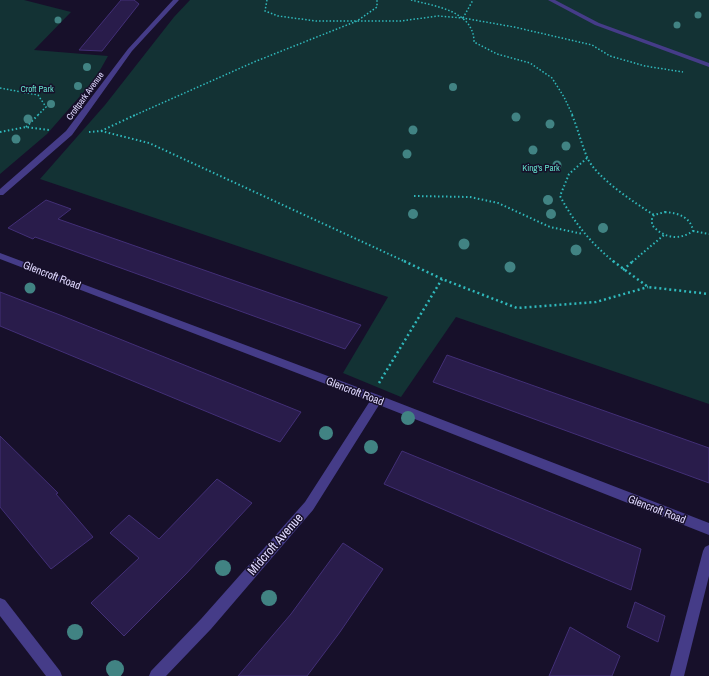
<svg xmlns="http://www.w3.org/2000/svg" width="709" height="676" viewBox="0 0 709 676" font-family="'Archivo Narrow',sans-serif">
<rect width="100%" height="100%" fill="#17102a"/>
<g fill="#133234">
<path d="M0,0H24L71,12L34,50L108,56L95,79L47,134L0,174Z"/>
<path d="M190,0H709V404L456,317L401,397L343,373L388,297L40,179L105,105L174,17Z"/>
</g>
<g fill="#291c4b" stroke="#422f76">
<path d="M121,0H134L139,4L102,51L79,50Z"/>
<path d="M46,200L71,209L58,219L361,325L345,349L35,237L33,239L8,228Z"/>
<path d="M0,292L60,315L301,412L280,442L0,326Z"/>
<path d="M447,355L709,448V483L433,382Z"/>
<path d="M0,436L58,493L56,494L93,537L51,569L0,507Z"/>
<path d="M402,451L641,549L631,590L384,484Z"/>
<path d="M217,479L252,503L186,574L124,636L91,603L139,558L110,533L129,515L159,539Z"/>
<path d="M343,543L383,569L340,632L307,676H238L291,614Z"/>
<path d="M635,602L665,616L658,642L627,627Z"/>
<path d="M570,627L620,656L612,676H549Z"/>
</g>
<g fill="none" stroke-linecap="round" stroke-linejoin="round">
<g stroke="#30b9bc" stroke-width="1.5" stroke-dasharray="1.5 2" stroke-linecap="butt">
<path d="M267,0L265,11L278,16L316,21H401L438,16L463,18L514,27L592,45L610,56L645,66L683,72"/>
<path d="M411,0C435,6 474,11 474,42L497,54L530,63L552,78L564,97L573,116"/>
<path d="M463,18L473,0"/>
<path d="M0,88L38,95L46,107L37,116"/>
<path d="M133,116L254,62L357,21L377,7V0"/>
</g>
<g stroke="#30b9bc" stroke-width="2" stroke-dasharray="1.5 2.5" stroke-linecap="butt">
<path d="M572,115C578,129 581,143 587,157C595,177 635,203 654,215"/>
<path d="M26,127L38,115"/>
<path d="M101,131L135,115"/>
<path d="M0,132L26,127L49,130"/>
<path d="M89,132L101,131L149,143L406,262"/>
<path d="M587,158L569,174L560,196C575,224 590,242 614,262"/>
<path d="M414,196L470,197L498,203L550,227L583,234"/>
<path d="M665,212C678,213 691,217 693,231C679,241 663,238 652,225V218L654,215Z"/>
<path d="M693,231L709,234"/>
<path d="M632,262L664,235"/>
</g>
<g stroke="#30b9bc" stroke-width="2.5" stroke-dasharray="2 3" stroke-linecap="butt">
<path d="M404,261L442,279L517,308L596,302L648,287"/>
<path d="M613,261L648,287L709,294"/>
<path d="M623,270L633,261"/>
<path d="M379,383L442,279"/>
</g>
<path fill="#453c88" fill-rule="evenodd" d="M548,0H555L599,23L709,63V67L595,25Z"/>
<g fill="#453c88" fill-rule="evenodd">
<path d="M173,0H179L132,51L72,135L3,195H0V189L66,131L128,49Z"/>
<path d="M0,253L381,396L709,523V535L379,405L313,510L211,629L166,676H149L151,671L201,619L305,502L370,401L0,259Z"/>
<path d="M709,545V576L684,676H670L703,551L705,547Z"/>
<path d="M0,598L5,600L60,671L62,676H46L0,616Z"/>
</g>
</g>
<g fill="#418383">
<circle cx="698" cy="15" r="3.5"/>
<circle cx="58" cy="20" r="3.5"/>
<circle cx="677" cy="25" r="3.5"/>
<circle cx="87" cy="67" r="4"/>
<circle cx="78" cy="86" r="4"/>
<circle cx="453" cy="87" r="4"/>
<circle cx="51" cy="104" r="4"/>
<circle cx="516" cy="117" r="4.5"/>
<circle cx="28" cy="119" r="4.5"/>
<circle cx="550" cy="124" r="4.5"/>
<circle cx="413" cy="130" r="4.5"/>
<circle cx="16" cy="139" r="4.5"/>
<circle cx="566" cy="146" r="4.5"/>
<circle cx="533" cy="150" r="4.5"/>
<circle cx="407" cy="154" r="4.5"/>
<circle cx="557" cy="165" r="4.5"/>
<circle cx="548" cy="200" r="5"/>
<circle cx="413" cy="214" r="5"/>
<circle cx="551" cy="214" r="5"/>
<circle cx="603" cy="228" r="5"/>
<circle cx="464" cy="244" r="5.5"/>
<circle cx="576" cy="250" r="5.5"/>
<circle cx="510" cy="267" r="5.5"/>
<circle cx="30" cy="288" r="5.5"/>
<circle cx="408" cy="418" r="7"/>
<circle cx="326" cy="433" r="7"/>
<circle cx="371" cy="447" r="7"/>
<circle cx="223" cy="568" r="8"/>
<circle cx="269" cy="598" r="8"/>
<circle cx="75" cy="632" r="8"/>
<circle cx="115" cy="669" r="9"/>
</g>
<g text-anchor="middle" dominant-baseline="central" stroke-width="3" stroke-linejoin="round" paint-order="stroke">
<g font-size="9" fill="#63e1cb" stroke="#17102a">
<text x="37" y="89">Croft Park</text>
<text x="541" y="168">King's Park</text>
</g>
<g font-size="9" fill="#e0d9ff" stroke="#17102a">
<text transform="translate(85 96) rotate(-54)">Croftpark Avenue</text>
</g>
<g font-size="11" fill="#e0d9ff" stroke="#17102a">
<text transform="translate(52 275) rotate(21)">Glencroft Road</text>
<text transform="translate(355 391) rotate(21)">Glencroft Road</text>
<text transform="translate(657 509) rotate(21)">Glencroft Road</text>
</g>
<g font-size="13" fill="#e0d9ff" stroke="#17102a">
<text transform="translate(275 544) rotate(-49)">Midcroft Avenue</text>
</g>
</g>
</svg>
